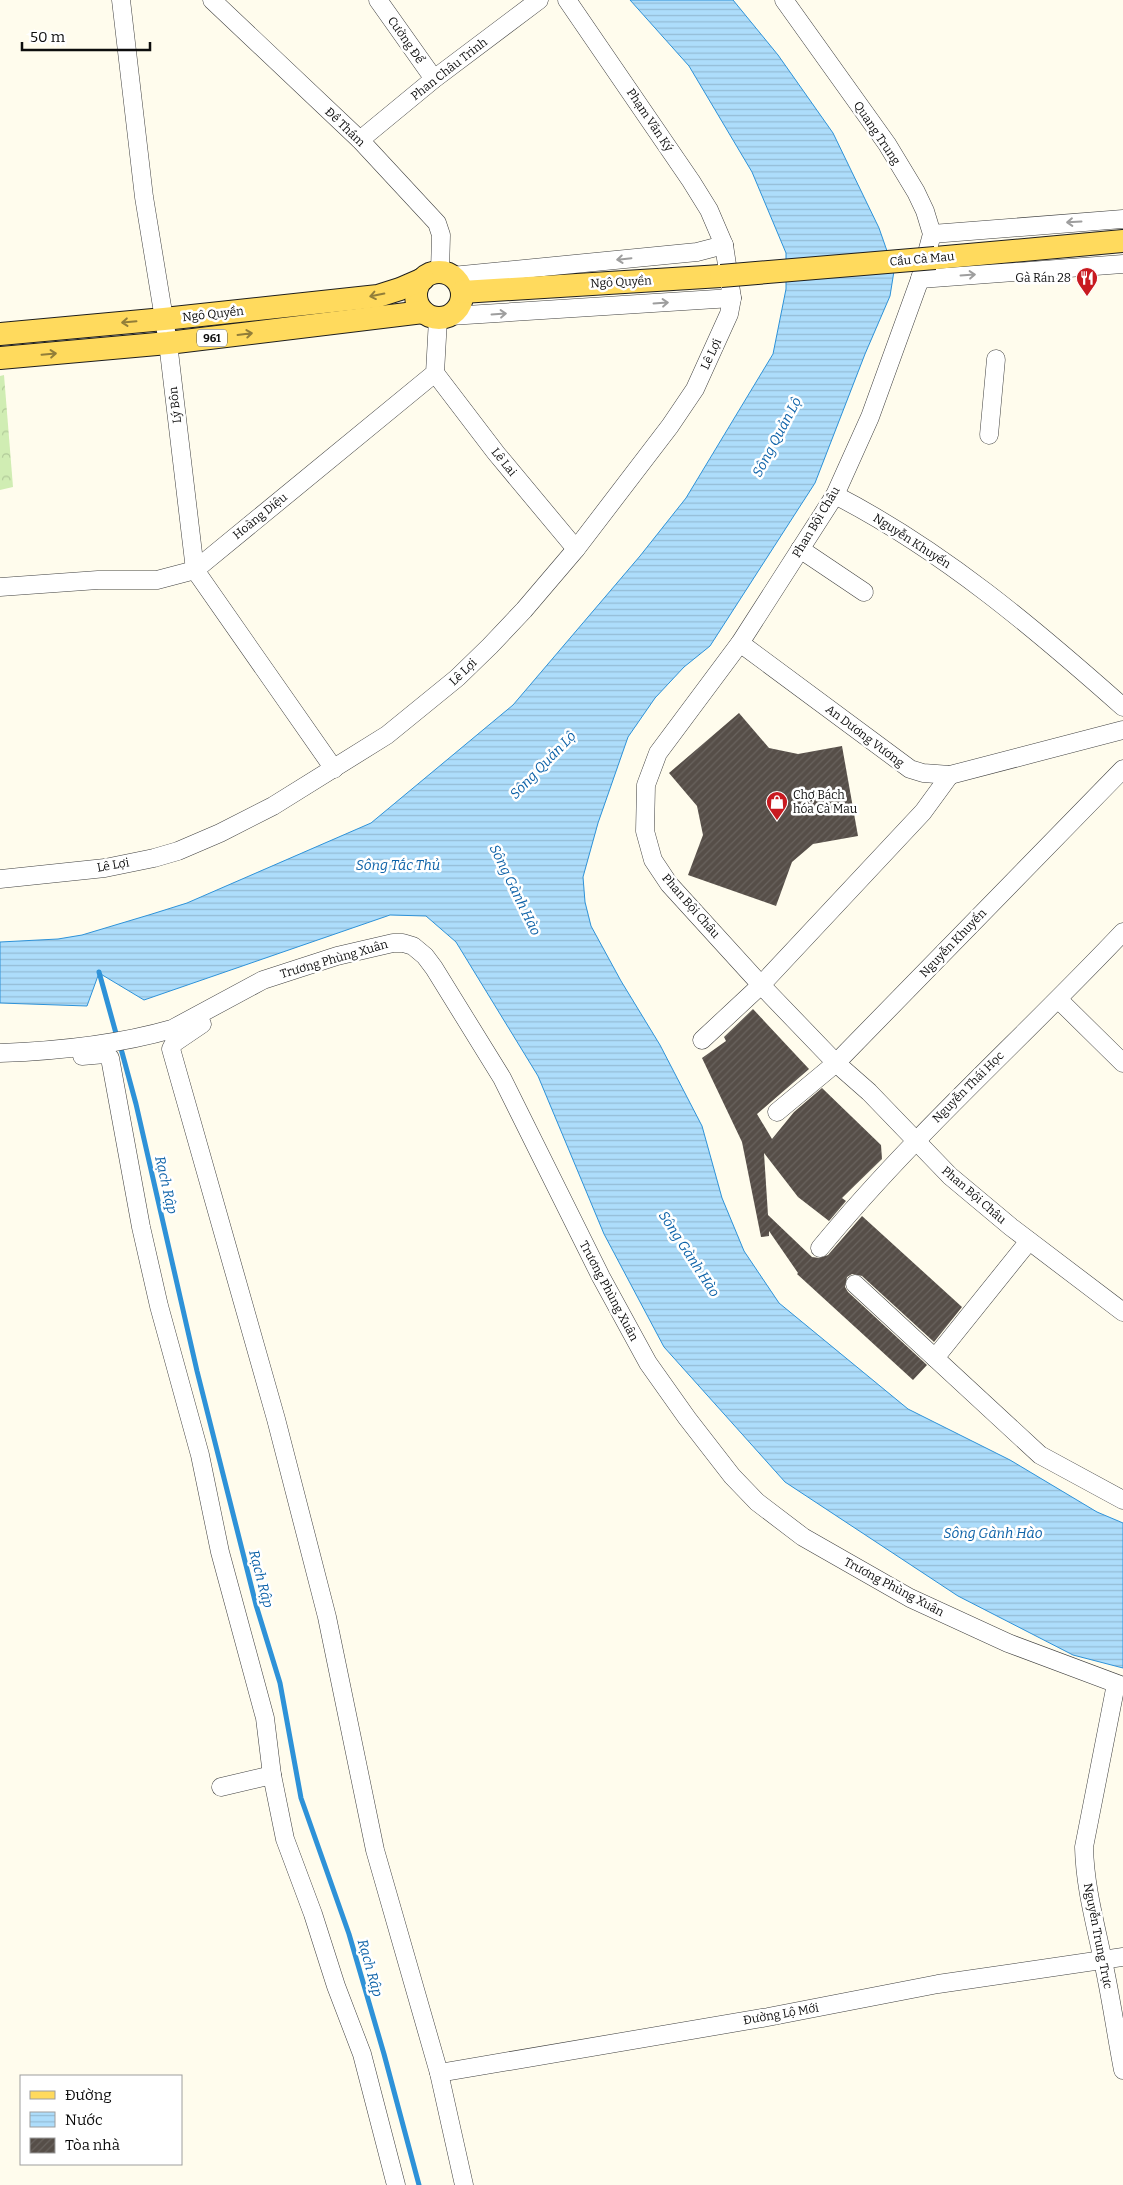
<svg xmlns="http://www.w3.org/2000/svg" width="1123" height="2185" viewBox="0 0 1123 2185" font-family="Bitter,serif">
<defs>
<pattern id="park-crowns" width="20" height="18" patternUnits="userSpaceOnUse" patternTransform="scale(1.25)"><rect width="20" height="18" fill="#d0edb3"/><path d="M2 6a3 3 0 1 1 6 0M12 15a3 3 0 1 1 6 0" fill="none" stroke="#b1ca99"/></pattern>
<pattern id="water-rules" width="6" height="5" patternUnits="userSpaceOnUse" patternTransform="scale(1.25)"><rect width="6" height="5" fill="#adddfb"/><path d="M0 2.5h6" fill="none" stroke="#94bcd6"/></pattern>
<pattern id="building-hatch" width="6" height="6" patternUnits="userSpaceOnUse" patternTransform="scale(1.25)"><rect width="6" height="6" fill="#564e48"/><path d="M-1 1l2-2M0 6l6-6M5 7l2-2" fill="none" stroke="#69635e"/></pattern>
</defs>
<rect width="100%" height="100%" fill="#fffced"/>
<path fill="url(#park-crowns)" d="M4,375L13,487L0,490V376Z"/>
<path fill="url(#water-rules)" stroke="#2e92d8" d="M630,0H733L778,55L833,133L879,228L894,271L890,296L865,354L815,483L710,646L684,667L655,698L628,737L598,823L583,877L585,902L591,926L621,981L660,1045L702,1126L722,1198L744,1251L779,1303L908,1409L1010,1460L1097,1512L1123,1523V1668L1073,1655L958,1596L785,1482L664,1347L604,1234L538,1076L456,942L426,916L390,915L144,1000L99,973L87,1006L0,1003V942L58,939L82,935L152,914L187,903L371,823L513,705L640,556L686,498L773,354L786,289V253L752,172L689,66Z"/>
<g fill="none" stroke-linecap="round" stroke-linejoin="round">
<g stroke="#2e92d8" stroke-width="5">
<path d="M99,972L117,1037"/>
<path d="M120,1045L136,1104L197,1371L256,1605L280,1683L301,1798L349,1934L384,2054L419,2185"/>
</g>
</g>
<g fill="url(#building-hatch)">
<path d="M739,713L769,748L798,754L842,746L858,836L813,844L792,862L776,906L688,875L703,835L697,806L669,773Z"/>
<path d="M753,1009L809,1069L757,1114L772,1139L794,1112L822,1088L881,1145L882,1159L842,1198L846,1201L829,1221L798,1197L764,1153L768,1215L812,1257L819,1258L828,1255L862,1216L962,1307L934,1342L862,1276L852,1274L847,1277L845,1287L848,1292L927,1365L913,1380L797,1274L798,1273L769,1231V1236L761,1237L742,1142L702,1058L726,1041L724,1037Z"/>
</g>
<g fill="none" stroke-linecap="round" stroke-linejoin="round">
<g stroke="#404040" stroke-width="19">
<g id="minor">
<path d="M121,0L144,197L168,343L195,570L334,769"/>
<path d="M212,0L360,140L437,223L441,235L440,272"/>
<path d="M378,0L434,79"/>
<path d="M784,0L887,144L916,192L925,211L932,234L920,279L870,417L835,495L740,643L658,753L646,785L645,831L653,860L669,884L761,985L836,1063L869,1092L950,1176L1011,1227L1123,1312"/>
<path d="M360,140L434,79L539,0"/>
<path d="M932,234L1123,219"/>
<path d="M452,276L697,252L724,245"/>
<path d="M920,279L1123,264"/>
<path d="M450,316L732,298"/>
<path d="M435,373L496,453L576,549"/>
<path d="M989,435L996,359"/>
<path d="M835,495C942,550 1034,628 1123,707"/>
<path d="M800,549L864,592"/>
<path d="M0,587L98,580H157L195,570L435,373L438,319"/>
<path d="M740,643L910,769L923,773L950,775L1123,730"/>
<path d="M0,879L105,868L154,858L178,851L220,833L273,806L387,735L457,678L490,646L524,610L576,549L670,426L695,389L729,314L732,298L724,245L709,210L691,181L567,0"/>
<path d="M1059,1000L1123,1063"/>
<path d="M202,1024L174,1043L171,1049L276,1419L327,1617L375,1850L439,2073L464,2185"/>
<path d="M702,1040L761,985L923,812L950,775"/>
<path d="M0,1053C55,1051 120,1044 172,1029L263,980L337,956L393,943H403L413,946L425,956L434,968L502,1078L601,1277L648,1363L687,1418L732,1476L757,1502L803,1537L910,1598L1008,1643L1123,1686"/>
<path d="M82,1056L105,1054L110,1058L141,1227L159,1306L200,1455L220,1552L265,1718L272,1775L285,1839L313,1914L336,1986L362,2054L396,2185"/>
<path d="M777,1112L836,1063L1123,769"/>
<path d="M820,1248C913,1135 1023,1038 1123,932"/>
<path d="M855,1284L1040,1455L1123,1500"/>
<path d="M935,1358L1029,1241"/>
<path d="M1116,1684L1084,1847C1085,1887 1095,1922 1103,1961C1111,1997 1116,2034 1123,2070"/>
<path d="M221,1787L272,1775"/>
<path d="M439,2073L768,2017L938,1984L1123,1957"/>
</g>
</g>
<g stroke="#1e1e1e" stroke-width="24">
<g id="major">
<path d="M935,258L1123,241"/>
<circle cx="439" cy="295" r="23"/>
<path d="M462,292L721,276"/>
<path d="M0,334L164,319L378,296L400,289L423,279"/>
<path d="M0,358L168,343L423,312"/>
</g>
</g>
<use href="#minor" stroke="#fff" stroke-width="18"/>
<use href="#major" stroke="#ffda5d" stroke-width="22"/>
<g stroke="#1e1e1e" stroke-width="24" stroke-linecap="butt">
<path id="major-bridge" d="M721,276L935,258"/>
</g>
<use href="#major-bridge" stroke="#ffda5d" stroke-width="22"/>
</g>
<defs><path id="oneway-shaft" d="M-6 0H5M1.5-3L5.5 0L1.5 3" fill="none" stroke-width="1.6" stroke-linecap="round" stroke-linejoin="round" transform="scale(1.25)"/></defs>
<g stroke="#9e9e9e">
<use href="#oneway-shaft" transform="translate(1074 222) rotate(177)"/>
<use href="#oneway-shaft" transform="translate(624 259) rotate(174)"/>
<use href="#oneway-shaft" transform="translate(968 275) rotate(-4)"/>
<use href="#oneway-shaft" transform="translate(661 303) rotate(-4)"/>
<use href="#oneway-shaft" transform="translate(499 314) rotate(-4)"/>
</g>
<g stroke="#927e39">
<use href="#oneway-shaft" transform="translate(377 295) rotate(169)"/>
<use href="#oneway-shaft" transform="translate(129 322) rotate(175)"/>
<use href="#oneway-shaft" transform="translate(245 334) rotate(-7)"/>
<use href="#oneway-shaft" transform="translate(49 354) rotate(-5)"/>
</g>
<defs>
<g id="restaurant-pin" transform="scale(1.125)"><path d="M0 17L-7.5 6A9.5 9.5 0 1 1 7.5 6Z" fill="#c81a20" stroke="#fff"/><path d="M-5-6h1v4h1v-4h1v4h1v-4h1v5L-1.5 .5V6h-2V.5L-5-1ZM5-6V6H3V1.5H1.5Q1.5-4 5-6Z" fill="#fff"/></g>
<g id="shop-pin" transform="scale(1.125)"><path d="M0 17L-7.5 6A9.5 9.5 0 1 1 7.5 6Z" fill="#c81a20" stroke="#fff"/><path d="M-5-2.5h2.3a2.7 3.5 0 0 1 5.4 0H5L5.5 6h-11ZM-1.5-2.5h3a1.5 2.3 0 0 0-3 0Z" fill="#fff"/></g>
</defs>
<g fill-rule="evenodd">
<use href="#restaurant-pin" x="1087" y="278"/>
<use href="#shop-pin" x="777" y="802"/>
</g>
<g text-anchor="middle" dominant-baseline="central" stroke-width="5" stroke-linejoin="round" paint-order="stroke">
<rect fill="#fff" stroke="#565656" stroke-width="1" x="197" y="329.5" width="30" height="17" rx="4"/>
<g font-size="11" font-weight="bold" fill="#0d0d0d">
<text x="212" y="338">961</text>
</g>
<g font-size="12" fill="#0d0d0d" stroke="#fff">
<text transform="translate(406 40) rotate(55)">Cường Để</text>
<text transform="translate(449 69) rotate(-38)">Phan Châu Trinh</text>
<text transform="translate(650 120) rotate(56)">Phạm Văn Ký</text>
<text transform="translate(345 127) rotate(44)">Đề Thám</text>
<text transform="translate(877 133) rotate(56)">Quang Trung</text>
<text transform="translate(922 259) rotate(-5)">Cầu Cà Mau</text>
<text transform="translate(621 282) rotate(-3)">Ngô Quyền</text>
<text transform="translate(213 314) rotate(-6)">Ngô Quyền</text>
<text transform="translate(711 354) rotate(-65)">Lê Lợi</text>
<text transform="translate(175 405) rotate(-97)">Lý Bôn</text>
<text transform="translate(504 462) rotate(51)">Lê Lai</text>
<text transform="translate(260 516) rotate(-39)">Hoàng Diệu</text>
<text transform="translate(816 522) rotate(-59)">Phan Bội Châu</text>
<text transform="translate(912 541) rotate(33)">Nguyễn Khuyến</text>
<text transform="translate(463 672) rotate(-44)">Lê Lợi</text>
<text transform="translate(865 736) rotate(37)">An Dương Vương</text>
<text transform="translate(113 865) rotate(-10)">Lê Lợi</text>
<text transform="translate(691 906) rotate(49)">Phan Bội Châu</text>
<text transform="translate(953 943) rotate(-46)">Nguyễn Khuyến</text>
<text transform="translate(334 959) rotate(-16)">Trương Phùng Xuân</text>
<text transform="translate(968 1087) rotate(-45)">Nguyễn Thái Học</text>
<text transform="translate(974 1195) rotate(41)">Phan Bội Châu</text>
<text transform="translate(609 1291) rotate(62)">Trương Phùng Xuân</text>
<text transform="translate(894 1587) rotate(28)">Trương Phùng Xuân</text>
<text transform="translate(1098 1936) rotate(79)">Nguyễn Trung Trực</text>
<text transform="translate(781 2014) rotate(-10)">Đường Lộ Mới</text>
</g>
<g font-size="12" fill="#0d0d0d" stroke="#fff" text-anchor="end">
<text x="1071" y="278">Gà Rán 28</text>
<text x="793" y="795" text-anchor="start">Chợ Bách<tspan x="793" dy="14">hóa Cà Mau</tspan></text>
</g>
<g font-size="14" font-style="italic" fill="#0d62a8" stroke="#fff">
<text transform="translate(777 437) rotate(-62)">Sông Quản Lộ</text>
<text transform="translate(543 765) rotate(-46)">Sông Quản Lộ</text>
<text x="398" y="865">Sông Tắc Thủ</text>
<text transform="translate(515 890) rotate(64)">Sông Gành Hào</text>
<text transform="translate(166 1185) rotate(77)">Rạch Rập</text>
<text transform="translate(689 1254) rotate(57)">Sông Gành Hào</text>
<text x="993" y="1533">Sông Gành Hào</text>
<text transform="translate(261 1579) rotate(75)">Rạch Rập</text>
<text transform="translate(370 1968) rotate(74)">Rạch Rập</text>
</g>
</g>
<rect x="20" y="2075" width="162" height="90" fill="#ffffff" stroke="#9e9e9e"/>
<rect x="30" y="2091" width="25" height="8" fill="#ffda5d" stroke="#9e9e9e"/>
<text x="65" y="2100" font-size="15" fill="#0d0d0d">Đường</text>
<rect x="30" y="2112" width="25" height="15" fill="url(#water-rules)" stroke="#9e9e9e"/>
<text x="65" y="2125" font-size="15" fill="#0d0d0d">Nước</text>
<rect x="30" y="2138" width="25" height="15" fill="url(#building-hatch)" stroke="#9e9e9e"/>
<text x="65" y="2150" font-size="15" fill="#0d0d0d">Tòa nhà</text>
<path d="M22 42v8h128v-8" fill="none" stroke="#0d0d0d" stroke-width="2.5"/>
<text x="30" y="42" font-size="15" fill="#0d0d0d" stroke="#ffffff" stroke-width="4" paint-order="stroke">50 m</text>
</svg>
